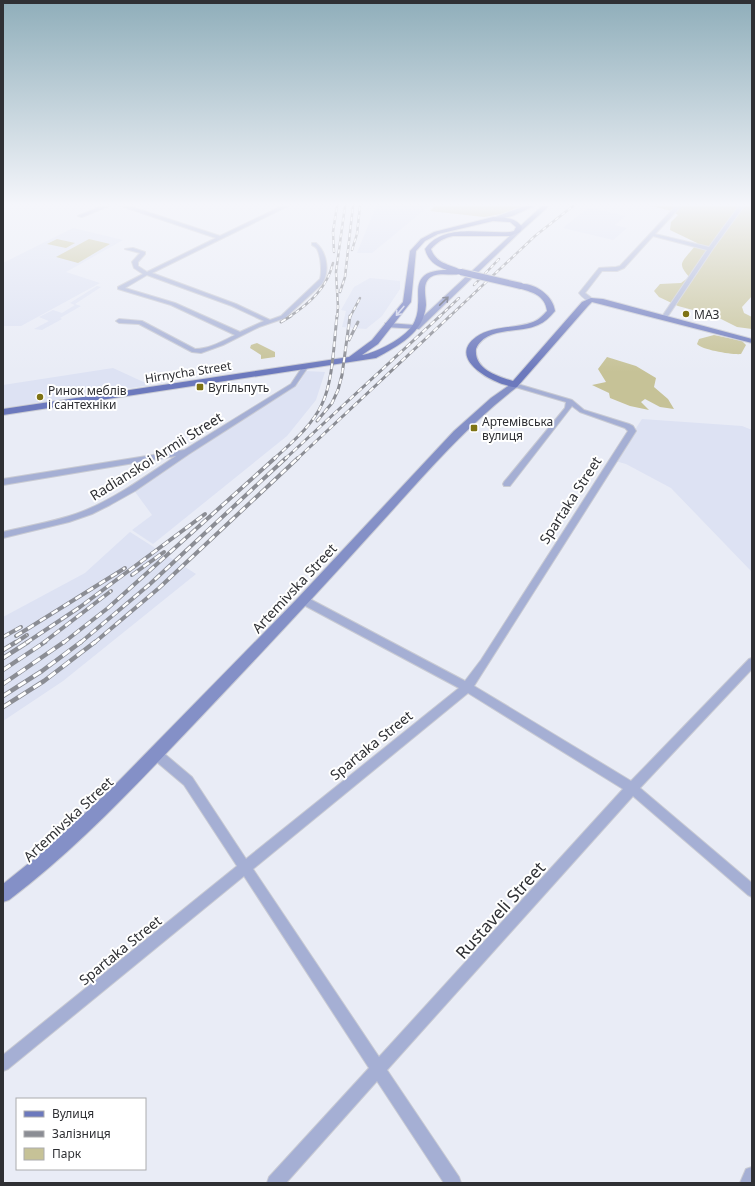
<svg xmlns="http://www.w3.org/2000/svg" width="755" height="1186" viewBox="0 0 755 1186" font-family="'Noto Sans',sans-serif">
<rect width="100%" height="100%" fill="#e9ecf6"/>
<g fill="#dde2f3">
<path d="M376,206H423L428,207L372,253H357Z"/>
<path d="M589,207L625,216L615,225L627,228L613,240L563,228Z"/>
<path d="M73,228L123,240L66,272L100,283L21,326H3V263Z"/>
<path d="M370,278L400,281V289L382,316L366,329L342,327L346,311L341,310L354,287Z"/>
<path d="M97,286L101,287L75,304L81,306L60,318L62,319L42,330L34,329L49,321L39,317L53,310L62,313L75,305L70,303Z"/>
<path d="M113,368L150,385L3,408V385Z"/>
<path d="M306,371L325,372L316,400L287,436L153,544L132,530L152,515L133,489L299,383Z"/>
<path d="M642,419L742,426L752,430V572L671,488L626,464L615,461Z"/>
<path d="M130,532L196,574L63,681L3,721V617L85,573Z"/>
</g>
<g fill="#c6c297">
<path d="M435,206H523L501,214L484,217L430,211Z"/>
<path d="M651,206H752V296L742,307L744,313L752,317V329L737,327L715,316L678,306L659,297L654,291L660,284L681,283L689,277C687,274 682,269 682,265C681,260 694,249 697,243L670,230L671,222L678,215L672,211Z"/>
<path d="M57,239L75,243L66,248L47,244Z"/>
<path d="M89,239L110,244L78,263L56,257Z"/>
<path d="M714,335L742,341L746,345L741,354C733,355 702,350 697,344L699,339Z"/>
<path d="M257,343L275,352V357L261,359V355L250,348L251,345Z"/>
<path d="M607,357L636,366L656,378L654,387L668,399L674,409L660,407L645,399L641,402L649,410L630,406L610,398L609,393L592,385L606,382L598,369Z"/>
</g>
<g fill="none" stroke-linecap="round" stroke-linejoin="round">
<g stroke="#c8cad3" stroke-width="2">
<g id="street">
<path d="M102,206H109L82,217L78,216Z"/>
<path d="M121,206H129L220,236L282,206H288L152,273L236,304L270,320L281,316L320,279C322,272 321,256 317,249C316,247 314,246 312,245V243H316C327,252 330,272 322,284L285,318L259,327L223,345L201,353L192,352L139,324L119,323L116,321L119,319L142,321L195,349C209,349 223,341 235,335L171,305L118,289V287L143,274L134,268L132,262L140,253L125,249L133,248L145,252V254L138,262V266L147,272L216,238ZM147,275L232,306L264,321L240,332L175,303L125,288Z"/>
<path d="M676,206H681L655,234L709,247L739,206H744L712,250L666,319L661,318L707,250L653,236L624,268L617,271H602L585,293L593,299V301C587,302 583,298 579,293L599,268L616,267L620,266Z"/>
<path d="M305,365L308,367L295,386L189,454L135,491L110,505L92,514L69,522L3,538V532C31,525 60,521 86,510C119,496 147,475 176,456L3,485V479L184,450L291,384L303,366Z"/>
<path d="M514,383L572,400L584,410L629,424L633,426L636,431L474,686L631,781L749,659L752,658V669L640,788L752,883V897L748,895L633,796L387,1070L459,1177L461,1183H444L377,1081L286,1183H267L269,1177L369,1068L244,876L8,1069L3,1071V1055L237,866L184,785L152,758L151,754L152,750L156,749L160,750L192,777L246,859L459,688L300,603L298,600L300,597H306L465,681L481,660L628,431L625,428L580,412L572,406L510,486H504L503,484L504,482L565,408L566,402L512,386V384ZM468,693L623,789L379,1057L253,869Z"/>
<path d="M752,1167V1183H740L746,1169Z"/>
</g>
</g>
<g stroke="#c8cad3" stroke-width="2">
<g id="secondary">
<path d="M525,206H534L512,216L493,221L490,219Z"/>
<path d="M542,206H549L520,232L419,329L385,327V323H388L414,325Z"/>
<path d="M514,382L518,385L517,387C461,430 417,484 369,536C312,599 254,661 196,722C136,785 78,848 9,900L3,902V884L44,851L110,790L296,600L454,431L491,398Z"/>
</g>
</g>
<g stroke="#c8cad3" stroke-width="2">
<g id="primary">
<path d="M493,217C505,218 515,217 522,227L520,232L510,236H453C444,238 438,241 431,249C437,266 453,264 464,272C455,279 435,268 427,281C423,287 426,298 426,305C424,333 398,346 376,358L3,415V409L349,357L372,340L403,302L410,251L421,239L434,232ZM493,221L510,222L516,227L514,231L510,232C481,234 444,223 425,249C428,261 436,266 447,270C439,270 427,271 422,278C416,285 419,297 418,305C418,312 416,320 412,326C404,338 376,353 362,355L378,344L411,302L416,251L425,241L438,234Z"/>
<path d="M518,284C534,282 553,295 555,311C550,317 545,322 538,325C519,334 486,326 476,349C474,369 497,376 513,381L582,302L591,298L603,299L752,339V343L592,302L588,306L517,387C512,388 507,385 502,384C485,378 449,357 476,337C493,325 515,329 533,322C539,320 543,315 547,311C545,295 532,292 518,288Z"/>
</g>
</g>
<use href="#street" fill="#a5afd4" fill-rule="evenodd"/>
<use href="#secondary" fill="#8490c7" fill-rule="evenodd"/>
<use href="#primary" fill="#6c79bd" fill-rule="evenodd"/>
<g stroke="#8b8d94" stroke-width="2.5">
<g id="rail-far3">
<path d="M352,250L357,234L360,206"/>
<path d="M334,252L333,232L337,206"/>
<path d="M474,285L499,259"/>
<path d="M340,292L345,277L353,206"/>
<path d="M289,317C310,303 327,288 333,263"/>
<path d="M337,317L338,307L336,272L345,206"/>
<path d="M350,317L360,298"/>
<path d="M439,317L459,298"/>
<path d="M449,317L535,236L573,206"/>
</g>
</g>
<g stroke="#8b8d94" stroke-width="3">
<g id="rail-far2">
<path d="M281,322L291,316"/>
<path d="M349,340L358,322"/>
<path d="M317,421L332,403L338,390L342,375L350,316"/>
<path d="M274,459C291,443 312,426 322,404C333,382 334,341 337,316"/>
<path d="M285,459L440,316"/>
<path d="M297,459L450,316"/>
</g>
</g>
<g stroke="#8b8d94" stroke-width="4">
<g id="rail-far1">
<path d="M132,575L164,552"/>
<path d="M16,636L125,568"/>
<path d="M3,637L21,627"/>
<path d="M15,643L27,635"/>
<path d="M26,643L80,607L205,514"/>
<path d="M43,643L111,591"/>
<path d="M63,643L108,608L275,458"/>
<path d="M80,643L150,584L286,458"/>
<path d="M94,643L159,588L298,458"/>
</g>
</g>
<g stroke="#8b8d94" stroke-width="4.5">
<g id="rail">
<path d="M3,650L16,642"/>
<path d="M3,658L28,642"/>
<path d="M3,670L45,642"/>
<path d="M3,684L64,642"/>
<path d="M3,696L42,671L81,642"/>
<path d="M3,707L44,681L95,642"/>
</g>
</g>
<use href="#rail-far3" stroke="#fff" stroke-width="1.5" stroke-dasharray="4" stroke-linecap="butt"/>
<use href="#rail-far2" stroke="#fff" stroke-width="2" stroke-dasharray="5.5" stroke-linecap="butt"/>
<use href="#rail-far1" stroke="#fff" stroke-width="2.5" stroke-dasharray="7" stroke-linecap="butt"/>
<use href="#rail" stroke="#fff" stroke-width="3" stroke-dasharray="9" stroke-linecap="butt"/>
<g stroke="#c8cad3" stroke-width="8" stroke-linecap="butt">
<path id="primary-bridge" d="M461,272L521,286"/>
</g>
<use href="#primary-bridge" stroke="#6c79bd" stroke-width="6"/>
</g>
<defs><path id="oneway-shaft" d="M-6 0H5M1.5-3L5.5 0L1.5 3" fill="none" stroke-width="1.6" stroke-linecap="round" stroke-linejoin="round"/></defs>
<use stroke="#484d60" href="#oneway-shaft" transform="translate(444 301) rotate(-44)"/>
<use stroke="#ccd0e8" href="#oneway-shaft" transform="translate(400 311) rotate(130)"/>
<linearGradient id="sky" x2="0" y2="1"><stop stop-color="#8faeba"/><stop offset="0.55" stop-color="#f5f6fb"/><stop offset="1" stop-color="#f5f6fb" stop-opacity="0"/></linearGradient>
<rect width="755" height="372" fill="url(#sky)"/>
<g fill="#7e7314" stroke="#fff" stroke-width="1.5">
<circle cx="686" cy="314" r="4"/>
<rect x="196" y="383" width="8" height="8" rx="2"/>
<circle cx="40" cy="397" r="4"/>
<rect x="470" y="424" width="8" height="8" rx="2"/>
</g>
<g text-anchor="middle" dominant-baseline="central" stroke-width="4" stroke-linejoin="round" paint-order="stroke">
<g font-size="12" fill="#2f3034" stroke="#fff" text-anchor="start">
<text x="694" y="314">МАЗ</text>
<text x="208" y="387">Вугільпуть</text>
<text x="48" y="390">Ринок меблів<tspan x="48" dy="14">і сантехніки</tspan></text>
<text x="482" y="421">Артемівська<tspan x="482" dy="14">вулиця</tspan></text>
</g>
<g font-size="12" fill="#2f3034" stroke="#fff">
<text transform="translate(188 372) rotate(-9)">Hirnycha Street</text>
</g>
<g font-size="14" fill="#2f3034" stroke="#fff">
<text transform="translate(156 456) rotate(-32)">Radianskoi Armii Street</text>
<text transform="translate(570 500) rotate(-57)">Spartaka Street</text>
<text transform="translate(294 588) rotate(-47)">Artemivska Street</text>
<text transform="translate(371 745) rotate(-39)">Spartaka Street</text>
<text transform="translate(68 819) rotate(-43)">Artemivska Street</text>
<text transform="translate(120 950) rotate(-39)">Spartaka Street</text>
</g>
<g font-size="17" fill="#2f3034" stroke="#fff">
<text transform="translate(500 910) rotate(-48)">Rustaveli Street</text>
</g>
</g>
<rect width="755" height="1186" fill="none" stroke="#2f3034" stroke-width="8"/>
<rect x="16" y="1098" width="130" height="72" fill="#ffffff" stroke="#acacae"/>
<rect x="24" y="1111" width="20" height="6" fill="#6c79bd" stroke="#acacae"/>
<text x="52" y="1118" font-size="12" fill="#2f3034">Вулиця</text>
<rect x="24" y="1131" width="20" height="6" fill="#8b8d94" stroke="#acacae"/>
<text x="52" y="1138" font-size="12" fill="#2f3034">Залізниця</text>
<rect x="24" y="1148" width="20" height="12" fill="#c6c297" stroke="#acacae"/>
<text x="52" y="1158" font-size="12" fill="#2f3034">Парк</text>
</svg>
